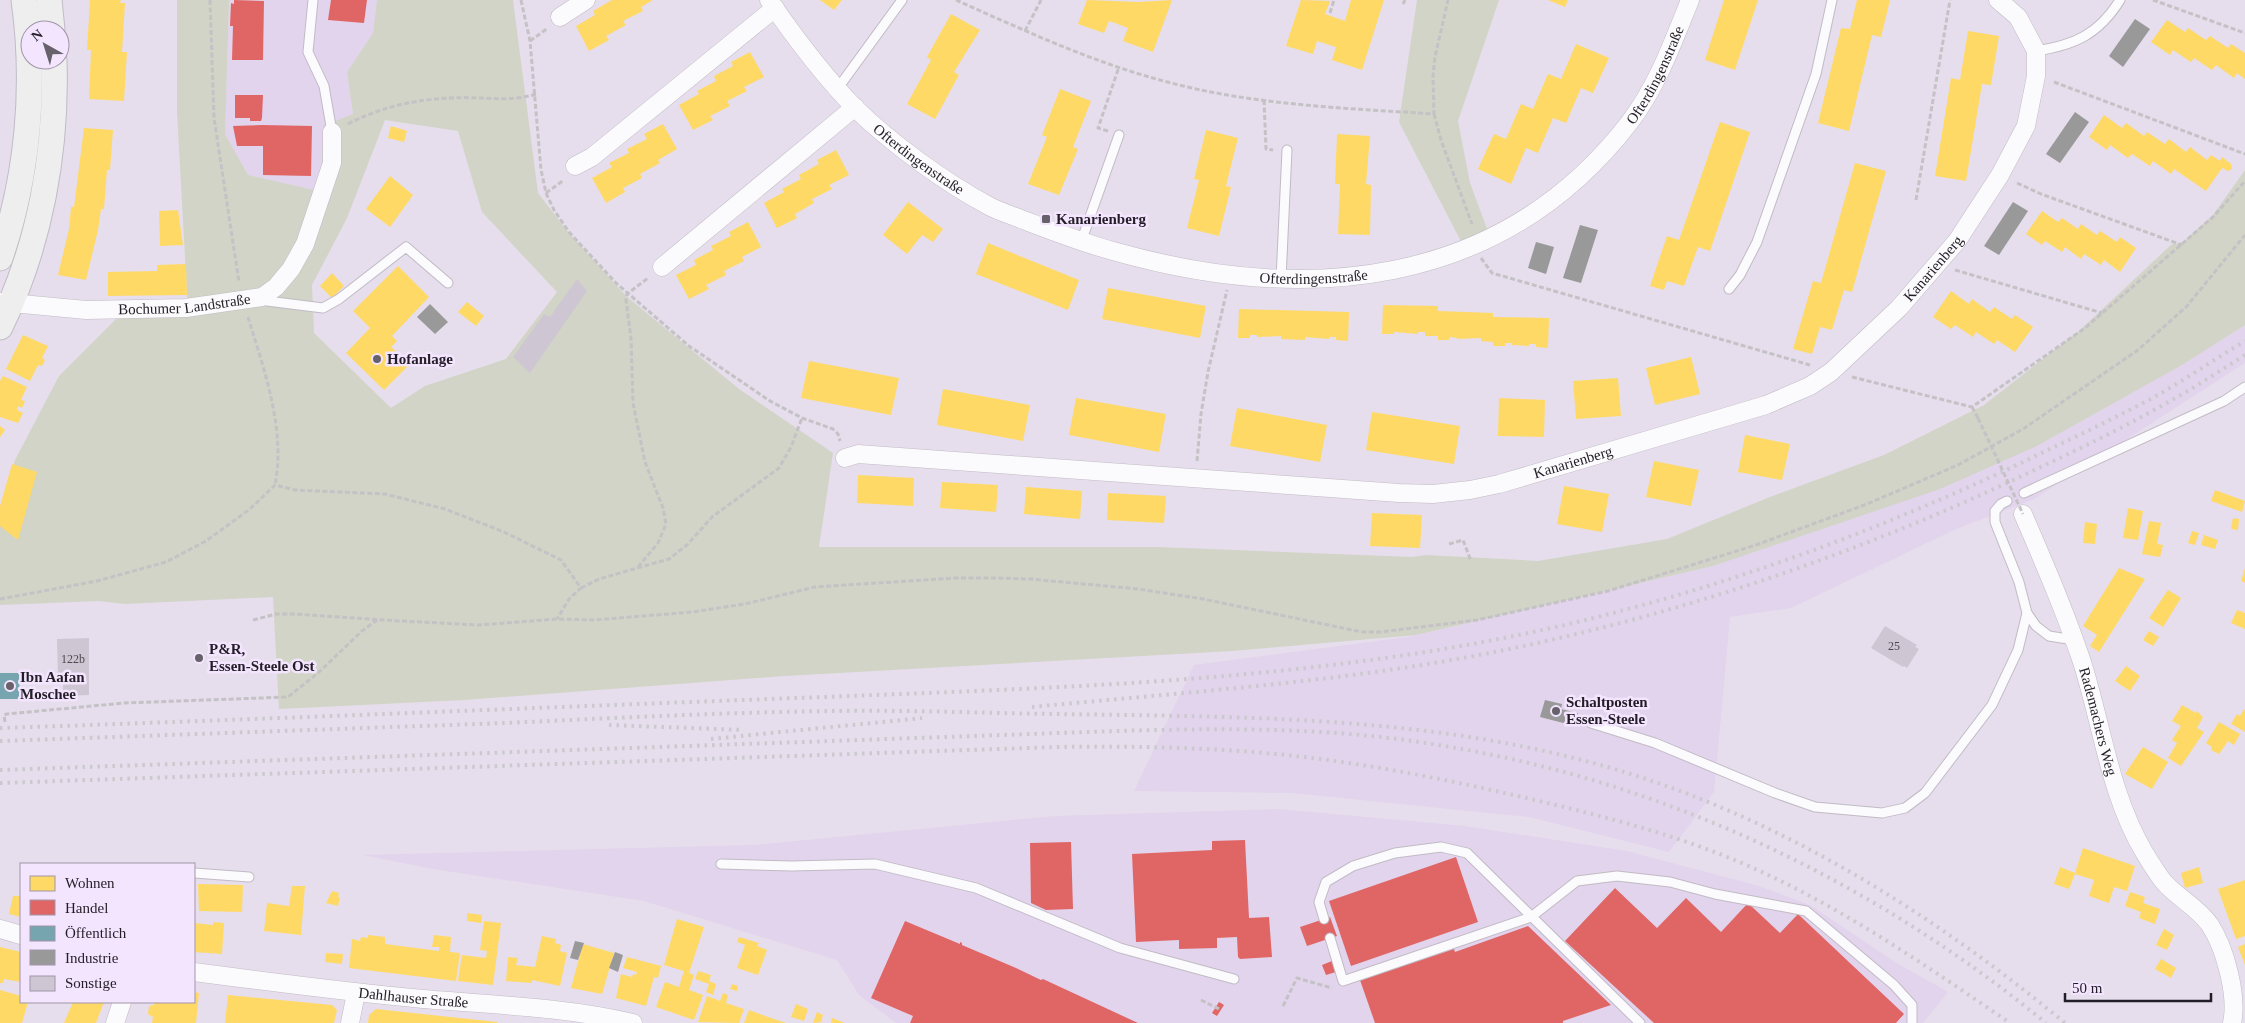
<svg xmlns="http://www.w3.org/2000/svg" width="2245" height="1023" viewBox="0 0 2245 1023" font-family="Georgia,serif">
<rect width="100%" height="100%" fill="#e6deec"/>
<g fill="#e2d4ec">
<path d="M229,0H377L373,33L347,72L353,114L322,167L314,190L248,175L225,134Z"/>
<path d="M2245,325V363L2034,499L1954,530L1791,608L1730,617L1714,792L1669,852L1529,817L1292,793L1134,791L1194,665L1408,637L1713,566L2037,446L2182,365Z"/>
<path d="M1279,809L1465,826L1627,851L1759,886L1810,905L1895,962L1948,992L1923,1023H896L859,995L837,960L644,901L433,869L363,855L754,845L1055,816Z"/>
</g>
<g fill="#d1d4c6" fill-rule="evenodd">
<path d="M177,0H229L225,134L248,175L314,190L322,167L323,126L353,114L347,72L373,33L377,0H513L538,193L568,232L626,296L739,389L833,453L819,547H1158L1412,557L1426,555L1538,561L1667,539L1770,497L1884,455L1984,405L2079,331L2172,244L2182,243L2213,215L2245,170V325L2182,365L2037,446L1940,489L1713,566L1416,635L1232,651L785,676L464,700L279,709L273,597L125,604L98,601L0,605V520L15,460L59,376L124,311H188L177,111ZM385,120L458,131L482,212L557,292L506,359L425,386L391,408L314,333L312,285L347,218Z"/>
<path d="M1417,0H1499L1458,121L1470,183L1490,237L1465,249L1399,122Z"/>
</g>
<g fill="#ffd966">
<path d="M90,0H121L120,3H125L122,52H127L124,101L89,99L91,50H87Z"/>
<path d="M612,0H653L641,7L643,11L623,21L626,25L606,36L609,40L589,51L576,26L595,15L593,11Z"/>
<path d="M820,0H842L834,10Z"/>
<path d="M1087,0L1138,2L1172,0L1153,52L1123,41L1128,28L1115,23L1109,21L1104,33L1078,24Z"/>
<path d="M1301,0L1330,1L1325,14L1345,21L1351,0H1384L1362,70L1332,60L1336,47L1317,41L1313,54L1286,46Z"/>
<path d="M1548,0H1568L1565,7Z"/>
<path d="M1724,0H1758L1735,70L1705,60Z"/>
<path d="M1857,0H1890L1881,37L1872,35L1849,131L1818,123L1841,28L1850,29Z"/>
<path d="M951,14L980,30L954,72L959,75L935,119L907,104L931,60L927,57Z"/>
<path d="M2167,20L2185,32L2188,28L2206,40L2210,36L2228,48L2231,44L2245,53V79L2237,73L2234,78L2216,65L2212,70L2194,58L2191,62L2173,50L2170,55L2151,42Z"/>
<path d="M1968,31L1999,36L1991,85L1982,84L1966,181L1935,176L1951,78L1960,80Z"/>
<path d="M1576,44L1609,58L1593,93L1581,88L1566,123L1553,118L1538,153L1526,148L1511,184L1478,169L1494,134L1506,139L1521,104L1533,109L1548,74L1561,79Z"/>
<path d="M750,52L764,77L744,87L747,91L727,101L730,106L710,116L713,120L693,130L679,105L699,94L697,91L716,81L714,76L733,66L731,62Z"/>
<path d="M1060,89L1091,101L1073,147L1078,149L1059,195L1028,184L1047,137L1042,135Z"/>
<path d="M2104,115L2122,128L2126,123L2144,136L2147,132L2165,144L2169,139L2186,152L2190,147L2207,160L2211,155L2220,161L2222,157L2231,164L2232,169L2228,171L2222,168L2206,191L2174,169L2171,174L2153,161L2150,166L2132,154L2128,158L2110,145L2107,150L2089,137Z"/>
<path d="M1720,122L1750,132L1710,251L1698,247L1684,286L1667,281L1664,290L1650,286L1667,236L1679,240Z"/>
<path d="M663,124L677,149L658,160L660,163L640,174L642,178L623,188L625,192L606,203L592,178L612,167L609,163L629,153L627,149L647,139L644,134Z"/>
<path d="M391,126L407,131L404,142L388,138Z"/>
<path d="M84,128L113,130L110,170H107L104,209H101L98,230L86,280L58,275L69,229L71,207H74Z"/>
<path d="M1206,130L1238,138L1226,186L1231,187L1219,236L1187,228L1199,180L1194,179Z"/>
<path d="M1337,134L1370,136L1366,184L1371,185L1370,235L1338,234L1340,184H1335Z"/>
<path d="M836,150L849,175L829,185L832,189L812,199L814,203L795,214L797,218L777,228L764,203L784,192L782,189L801,179L799,175L819,164L817,160Z"/>
<path d="M1855,163L1886,171L1852,292L1844,290L1832,330L1820,327L1812,354L1793,349L1813,281L1821,283Z"/>
<path d="M390,176L413,195L390,227L366,209Z"/>
<path d="M908,202L943,229L933,242L922,235L907,254L883,235Z"/>
<path d="M178,210L183,245L160,246L159,211Z"/>
<path d="M2042,211L2058,222L2062,218L2078,229L2081,224L2097,235L2100,231L2117,242L2120,237L2136,248L2120,272L2104,260L2101,265L2084,254L2081,259L2065,247L2062,252L2045,241L2042,245L2026,234Z"/>
<path d="M748,222L761,247L742,257L744,261L724,271L726,275L706,285L709,289L689,299L676,275L696,265L694,260L713,250L711,246L731,236L729,232Z"/>
<path d="M988,243L1079,280L1068,310L976,274Z"/>
<path d="M186,264L187,295L108,296V272L157,271V265Z"/>
<path d="M398,266L429,297L392,336L397,341L391,347L410,364L384,390L346,353L370,328L353,311Z"/>
<path d="M332,273L344,286L332,298L320,286Z"/>
<path d="M1108,288L1206,306L1200,338L1102,319Z"/>
<path d="M1951,291L1969,304L1972,299L1990,312L1994,307L2012,319L2015,315L2033,327L2015,352L1997,340L1994,344L1976,332L1973,337L1955,325L1951,329L1933,317Z"/>
<path d="M467,302L484,316L476,326L458,312Z"/>
<path d="M1383,305L1438,306V311L1493,313V317L1549,318L1548,348L1536,347V344H1529V346L1512,345V343H1505V346H1493V342L1481,341V338L1457,339V338L1450,337L1449,340H1438V336H1425V332H1418V334L1394,332V334H1382Z"/>
<path d="M1239,309L1349,312L1348,341L1336,340V337H1329V339L1305,337V340L1281,339V336L1257,337V335H1250V338H1238Z"/>
<path d="M23,335L48,346L42,358L45,360L42,366L38,365L30,381L6,369Z"/>
<path d="M1691,357L1700,394L1655,405L1646,368Z"/>
<path d="M809,361L899,378L891,415L801,398Z"/>
<path d="M3,376L27,387L21,400L25,401L22,408L18,406L17,410L23,413L18,423L0,417V381Z"/>
<path d="M1618,378L1621,416L1576,419L1573,381Z"/>
<path d="M943,389L1030,405L1023,441L937,425Z"/>
<path d="M1076,398L1166,414L1159,452L1069,435Z"/>
<path d="M1499,398L1545,400L1544,437L1498,436Z"/>
<path d="M1237,408L1327,425L1320,462L1230,446Z"/>
<path d="M1372,412L1460,426L1454,464L1366,450Z"/>
<path d="M0,426L5,430L0,437Z"/>
<path d="M1745,435L1790,444L1782,480L1738,472Z"/>
<path d="M1654,461L1699,470L1691,506L1646,497Z"/>
<path d="M12,464L37,472L18,540L0,526V506Z"/>
<path d="M858,475L914,478L913,506L857,503Z"/>
<path d="M942,482L998,485L996,512L940,508Z"/>
<path d="M1564,486L1609,494L1602,532L1557,524Z"/>
<path d="M1026,487L1082,491L1080,519L1024,514Z"/>
<path d="M2215,490L2245,501L2242,512L2211,501Z"/>
<path d="M1108,493L1166,496L1164,523L1107,520Z"/>
<path d="M2128,508L2143,511L2138,540L2123,538Z"/>
<path d="M1372,513L1422,515L1420,548L1370,546Z"/>
<path d="M2233,518L2239,519L2238,530L2231,529Z"/>
<path d="M2149,521L2161,523L2157,544L2163,545L2160,557L2142,554Z"/>
<path d="M2085,522L2097,524L2095,544L2083,543Z"/>
<path d="M2192,531L2199,533L2195,545L2188,543Z"/>
<path d="M2204,535L2218,540L2215,549L2201,545Z"/>
<path d="M2119,568L2145,579L2099,652L2090,646L2097,635L2083,626Z"/>
<path d="M2245,568V583L2241,581Z"/>
<path d="M2168,590L2181,598L2163,627L2149,618Z"/>
<path d="M2237,610L2245,613V629L2231,623Z"/>
<path d="M2149,631L2159,637L2153,646L2143,640Z"/>
<path d="M2126,666L2140,676L2130,691L2115,681Z"/>
<path d="M2182,705L2196,713L2197,711L2203,717L2197,728L2204,732L2181,766L2168,758L2177,743L2172,740L2181,726L2172,721Z"/>
<path d="M2244,709L2245,710V732L2231,724L2237,714L2240,716Z"/>
<path d="M2219,722L2240,734L2234,745L2228,741L2219,754L2211,750L2212,747L2206,743Z"/>
<path d="M2143,747L2168,762L2152,789L2125,774Z"/>
<path d="M2083,848L2135,866L2127,891L2114,887L2109,903L2089,896L2094,880L2075,874L2069,889L2054,884L2060,867L2075,873Z"/>
<path d="M2199,867L2203,883L2185,888L2181,873Z"/>
<path d="M2245,880V936L2236,939L2218,889Z"/>
<path d="M198,884L243,885L242,912L199,911Z"/>
<path d="M292,886H305L301,935L264,931L267,903L289,906Z"/>
<path d="M332,891L339,893L338,897H340L338,906L326,903Z"/>
<path d="M2130,892L2145,897L2143,903L2160,909L2155,924L2139,918L2141,912L2125,906Z"/>
<path d="M13,896H21V917L9,914Z"/>
<path d="M467,913L482,915L481,923L467,921Z"/>
<path d="M677,919L704,927L689,973L694,975L689,990L703,995L694,1020L656,1007L665,982L679,987L684,971L664,965Z"/>
<path d="M484,921L501,923L493,985L458,981L462,955L486,958L487,951L480,950Z"/>
<path d="M213,922L224,923L222,954L194,952V923L213,925Z"/>
<path d="M2164,929L2174,935L2167,950L2156,945Z"/>
<path d="M368,935L385,937V944L439,951V947H432L434,935L451,937L450,952L460,953L456,981L349,968L352,939L360,941L361,937L368,938Z"/>
<path d="M542,936L556,939L555,943L561,945L560,951L567,953L560,986L532,980V983L506,981L508,957L518,958L516,965L535,967Z"/>
<path d="M739,937L759,943L757,946L767,950L758,975L737,968L745,945L737,942Z"/>
<path d="M583,944L614,953L602,994L571,988Z"/>
<path d="M2245,944V965L2238,947Z"/>
<path d="M0,947L21,952V982L4,979L3,983H0Z"/>
<path d="M326,953L343,954L342,964L325,962Z"/>
<path d="M627,957L661,966L658,978L654,977L646,1006L616,998L621,974L632,977L633,974L636,975L637,972L623,968Z"/>
<path d="M2161,959L2176,968L2171,978L2155,969Z"/>
<path d="M698,971L711,975L709,981L716,984L713,995L706,992L709,984L695,979Z"/>
<path d="M732,984L738,986L737,991L730,989Z"/>
<path d="M0,990L21,996V1002H28L22,1023H0Z"/>
<path d="M194,992L199,993L196,1023H152L153,1017L148,1014L149,1006L154,1005V1002H194Z"/>
<path d="M723,993L728,995L726,1003L744,1009L739,1023L698,1022L707,996L720,1001Z"/>
<path d="M228,995L332,1005L337,1010L334,1023H225Z"/>
<path d="M73,1002H104L96,1023H64Z"/>
<path d="M796,1004L808,1009L804,1021L791,1017Z"/>
<path d="M376,1009L497,1022V1023H368L369,1015Z"/>
<path d="M749,1010L768,1017L786,1023H744Z"/>
<path d="M817,1012L823,1015L821,1022L813,1023Z"/>
<path d="M832,1018L845,1023H831Z"/>
</g>
<g fill="#e06666">
<path d="M234,0L264,1L263,60H232L233,26H230L231,3L234,4Z"/>
<path d="M331,0H367L364,23L328,20Z"/>
<path d="M235,95H263L262,118L261,121H250V118H235Z"/>
<path d="M262,125L312,126L311,176L263,175V146H237L233,126Z"/>
<path d="M1245,840L1249,918L1269,917L1272,957L1240,959L1238,957L1237,937L1217,938V948L1179,949V940L1136,942L1132,854L1212,850V841Z"/>
<path d="M1071,842L1073,909L1046,910L1031,903L1030,843Z"/>
<path d="M1456,857L1478,922L1351,966L1329,901Z"/>
<path d="M1615,888L1657,928L1686,898L1721,932L1748,903L1780,933L1798,914L1904,1014L1896,1023H1654L1565,941Z"/>
<path d="M1330,917L1337,936L1307,946L1300,927Z"/>
<path d="M905,921L960,944V942L962,943V945L1016,968L1041,980L1043,979L1138,1023H910L913,1016L871,998Z"/>
<path d="M1528,926L1611,1005L1563,1021V1023H1375L1360,980L1454,949L1455,952Z"/>
<path d="M1332,961L1336,972L1326,975L1322,965Z"/>
<path d="M1219,1002L1224,1005L1217,1016L1212,1013Z"/>
</g>
<path fill="#76a5af" d="M0,673H19L20,699H0Z"/>
<g fill="#999">
<path d="M2135,19L2150,29L2123,67L2109,56Z"/>
<path d="M2075,112L2089,122L2060,163L2046,154Z"/>
<path d="M2013,202L2028,211L1999,255L1984,246Z"/>
<path d="M1580,225L1598,230L1581,283L1563,278Z"/>
<path d="M1536,242L1554,247L1546,274L1528,268Z"/>
<path d="M430,304L448,322L435,334L417,317Z"/>
<path d="M1545,700L1562,704L1561,709L1578,713L1575,726L1540,717Z"/>
<path d="M575,941L584,943L578,960L570,958Z"/>
<path d="M615,952L623,955L618,972L609,968Z"/>
</g>
<g fill="#cec7d3">
<path d="M577,279L587,291L530,373L513,357L544,314L550,317Z"/>
<path d="M1885,626L1917,645L1915,647L1919,649L1907,668L1904,666L1903,667L1871,648Z"/>
<path d="M89,638V695L63,696V679H58L57,639Z"/>
</g>
<g fill="none" stroke-linecap="round" stroke-linejoin="round">
<g stroke="#c1bbc5" stroke-width="11">
<g id="service">
<path d="M313,0L308,52L324,86L332,132"/>
<path d="M2036,51C2075,45 2099,34 2120,0"/>
<path d="M838,88L902,0"/>
<path d="M1081,242L1119,135"/>
<path d="M1281,279L1287,150"/>
<path d="M1729,289L1740,275L1757,242L1816,74L1832,0"/>
<path d="M262,297L267,301L323,308L339,299L406,247L448,283"/>
<path d="M2024,493L2224,401L2245,387"/>
<path d="M2007,501L2001,504L1995,511V522L2019,582L2027,613L2036,626L2049,636L2074,640"/>
<path d="M1591,723L1655,743L1775,793L1815,807L1882,813L1905,808L1925,793L1992,705L2018,650L2027,613"/>
<path d="M721,864L792,866L875,864L976,888L1120,948L1234,979"/>
<path d="M194,873L249,877"/>
<path d="M1324,919L1319,902L1326,882L1353,866L1395,853L1441,847L1467,853L1640,1023"/>
<path d="M1330,938L1343,981L1531,917L1577,881L1617,876L1670,882L1715,894L1806,911L1894,985L1912,1005V1023"/>
</g>
</g>
<g stroke="#c1bbc5" stroke-width="19">
<g id="minor">
<path id="s1" d="M769,0C795,38 823,75 855,108C891,143 944,182 989,206C1000,212 1014,216 1026,221C1055,232 1083,243 1113,251C1303,305 1500,290 1629,123C1657,87 1673,42 1690,0"/>
<path d="M560,17L586,0"/>
<path d="M575,166L592,157L775,8"/>
<path d="M662,267L855,107"/>
<path id="s2" d="M0,302L86,310L186,308L262,297L276,287L291,269L305,244L332,163V132"/>
<path id="s3" d="M845,458L858,454L1399,493L1433,494L1470,490L1499,484L1766,405L1810,386L1831,372L1899,308L1957,241L2000,175L2026,126L2036,76V51L2018,17L1998,0"/>
<path id="s4" d="M2023,514C2044,563 2065,611 2082,662C2102,725 2110,795 2144,852C2150,862 2156,872 2163,881C2176,897 2198,907 2210,925C2225,948 2238,996 2232,1023"/>
<path d="M0,929L21,935"/>
<path id="s5" d="M194,972C270,982 346,992 423,999C493,1005 565,1007 633,1023"/>
<path d="M115,1023L122,1002"/>
<path d="M350,1023L356,993"/>
</g>
</g>
<g stroke="#c1bbc5" stroke-width="27">
<g id="secondary">
<path d="M49,0L52,30"/>
<path d="M0,258C28,176 36,86 24,0"/>
<path d="M0,327C40,245 57,151 54,60"/>
</g>
</g>
<g stroke="#c5c2c6" stroke-width="3" stroke-dasharray="5 2.5" stroke-linecap="butt">
<path d="M210,0L214,118L239,282"/>
<path d="M521,0L530,41L541,170L546,193L554,210L569,232L616,283L689,346L770,401L802,418L833,429L838,434L840,441"/>
<path d="M956,0C1023,30 1090,61 1160,80C1249,105 1343,108 1434,114L1433,76L1435,57L1448,0"/>
<path d="M2153,0L2245,33"/>
<path d="M1403,4L1405,0"/>
<path d="M1330,13L1334,0"/>
<path d="M1025,31L1041,0"/>
<path d="M530,41L548,28"/>
<path d="M2054,82L2245,154"/>
<path d="M1264,100L1266,149L1273,150"/>
<path d="M1434,114L1441,140L1472,224"/>
<path d="M348,124C380,107 417,99 452,98C480,96 509,103 536,94"/>
<path d="M1108,131L1098,128L1119,67"/>
<path d="M2017,183L2041,194L2182,245"/>
<path d="M546,193L564,180"/>
<path d="M1916,200L1950,0"/>
<path d="M1481,258L1492,273L1810,365"/>
<path d="M1955,270L2102,313"/>
<path d="M248,317C264,370 286,430 275,485"/>
<path d="M1852,377L1972,407L2085,328L2213,217L2245,181"/>
<path d="M1972,407L1978,418"/>
<path d="M1197,461L1201,414L1208,372L1227,290"/>
<path d="M1449,544L1463,540L1471,561"/>
<path d="M638,567L658,543L666,524L663,508L645,462L633,403L631,338L626,300L627,294L648,278"/>
<path d="M581,588L599,579L669,559L688,544L712,517L779,468L791,447L802,418"/>
<path d="M0,599L97,581L166,562L206,541L250,509L275,485L295,490L385,494L445,509L504,532L561,560L581,588L569,599L557,619"/>
<path d="M253,620L276,614H294L400,621L479,625L557,619L594,620L692,612L745,604L815,587L956,578H995L1030,579L1138,589L1203,599L1362,632H1380L1477,620L1608,591L1756,545L1867,504L1958,465L2023,429L2138,350L2187,306L2245,235"/>
<path d="M5,722L4,715L7,714L124,703L288,697L318,673L362,631L377,620"/>
<path d="M1201,1000L1221,1010"/>
<path d="M1283,1006L1297,978L1332,988"/>
</g>
<use href="#service" stroke="#fbfafc" stroke-width="9"/>
<use href="#minor" stroke="#fbfafc" stroke-width="18"/>
<use href="#secondary" stroke="#eee" stroke-width="25"/>
<g stroke="#cbc9cd" stroke-width="4" stroke-dasharray="2.5 5" stroke-linecap="butt">
<path d="M1032,707C1166,694 1301,685 1434,663C1632,630 1825,567 2007,483C2060,458 2112,434 2163,405C2191,390 2218,372 2245,355"/>
<path d="M609,725L744,730"/>
<path d="M0,728C275,719 549,707 824,697C1074,687 1328,681 1573,623C1728,586 1877,531 2021,463C2066,441 2112,420 2156,396C2186,379 2215,359 2245,341"/>
<path d="M711,739L922,718"/>
<path d="M0,741C168,735 337,729 505,723C616,718 727,712 838,711C910,710 982,713 1053,714C1254,717 1457,715 1649,780C1803,832 1940,920 2065,1023"/>
<path d="M0,770L1117,731C1222,728 1328,727 1432,744C1659,779 1869,878 2046,1023"/>
<path d="M0,783L1056,747C1126,746 1195,747 1265,753C1356,761 1446,779 1535,800C1606,817 1677,835 1744,864C1839,905 1925,965 2010,1023"/>
</g>
<path stroke="#c5c2c6" stroke-width="3" stroke-dasharray="5 2.5" stroke-linecap="butt" d="M1978,418L2023,514"/>
</g>
<g fill="#67616b" stroke="#f4e5ff" stroke-width="2">
<rect x="1041" y="214" width="10" height="10" rx="2.5"/>
<circle cx="377" cy="359" r="5"/>
<circle cx="199" cy="658" r="5"/>
<circle cx="10" cy="686" r="5"/>
<circle cx="1556" cy="711" r="5"/>
</g>
<g text-anchor="middle" dominant-baseline="central" stroke-width="5" stroke-linejoin="round" paint-order="stroke">
<g font-size="12" fill="#4f4953">
<text x="1894" y="646">25</text>
<text x="73" y="659">122b</text>
</g>
<g font-size="15" fill="#221d26" stroke="#f4e5ff">
<text stroke="none"><textPath href="#s1" startOffset="1059">Ofterdingenstraße</textPath></text>
<text stroke="none"><textPath href="#s1" startOffset="220">Ofterdingenstraße</textPath></text>
<text stroke="none"><textPath href="#s3" startOffset="1154">Kanarienberg</textPath></text>
<text stroke="none"><textPath href="#s1" startOffset="640">Ofterdingenstraße</textPath></text>
<text stroke="none"><textPath href="#s2" startOffset="185">Bochumer Landstraße</textPath></text>
<text stroke="none"><textPath href="#s3" startOffset="734">Kanarienberg</textPath></text>
<text stroke="none"><textPath href="#s4" startOffset="221">Rademachers Weg</textPath></text>
<text stroke="none"><textPath href="#s5" startOffset="221">Dahlhauser Straße</textPath></text>
</g>
<g font-size="15" font-weight="bold" fill="#221d26" stroke="#f4e5ff" text-anchor="start">
<text x="1056" y="219">Kanarienberg</text>
<text x="387" y="359">Hofanlage</text>
<text x="209" y="649">P&amp;R,<tspan x="209" dy="17">Essen-Steele Ost</tspan></text>
<text x="20" y="677">Ibn Aafan<tspan x="20" dy="17">Moschee</tspan></text>
<text x="1566" y="702">Schaltposten<tspan x="1566" dy="17">Essen-Steele</tspan></text>
</g>
</g>
<rect x="20" y="863" width="175" height="140" fill="#f4e5ff" stroke="#a095a8"/>
<rect x="30" y="876" width="25" height="15" fill="#ffd966" stroke="#a095a8"/>
<text x="65" y="888" font-size="15" fill="#221d26">Wohnen</text>
<rect x="30" y="900" width="25" height="15" fill="#e06666" stroke="#a095a8"/>
<text x="65" y="913" font-size="15" fill="#221d26">Handel</text>
<rect x="30" y="926" width="25" height="15" fill="#76a5af" stroke="#a095a8"/>
<text x="65" y="938" font-size="15" fill="#221d26">Öffentlich</text>
<rect x="30" y="950" width="25" height="15" fill="#999999" stroke="#a095a8"/>
<text x="65" y="963" font-size="15" fill="#221d26">Industrie</text>
<rect x="30" y="976" width="25" height="15" fill="#cec7d3" stroke="#a095a8"/>
<text x="65" y="988" font-size="15" fill="#221d26">Sonstige</text>
<g transform="translate(45 45) rotate(321)"><circle r="24" fill="#f4e5ff" stroke="#a095a8"/>
<path d="M0-4L9 19L0 12L-9 19Z" fill="#67616b"/>
<text y="-8" font-size="14" font-weight="bold" text-anchor="middle" fill="#221d26">N</text>
</g>
<path d="M2065 993v8h146v-8" fill="none" stroke="#221d26" stroke-width="2.5"/>
<text x="2072" y="993" font-size="15" fill="#221d26" stroke="#f4e5ff" stroke-width="4" paint-order="stroke">50 m</text>
</svg>
